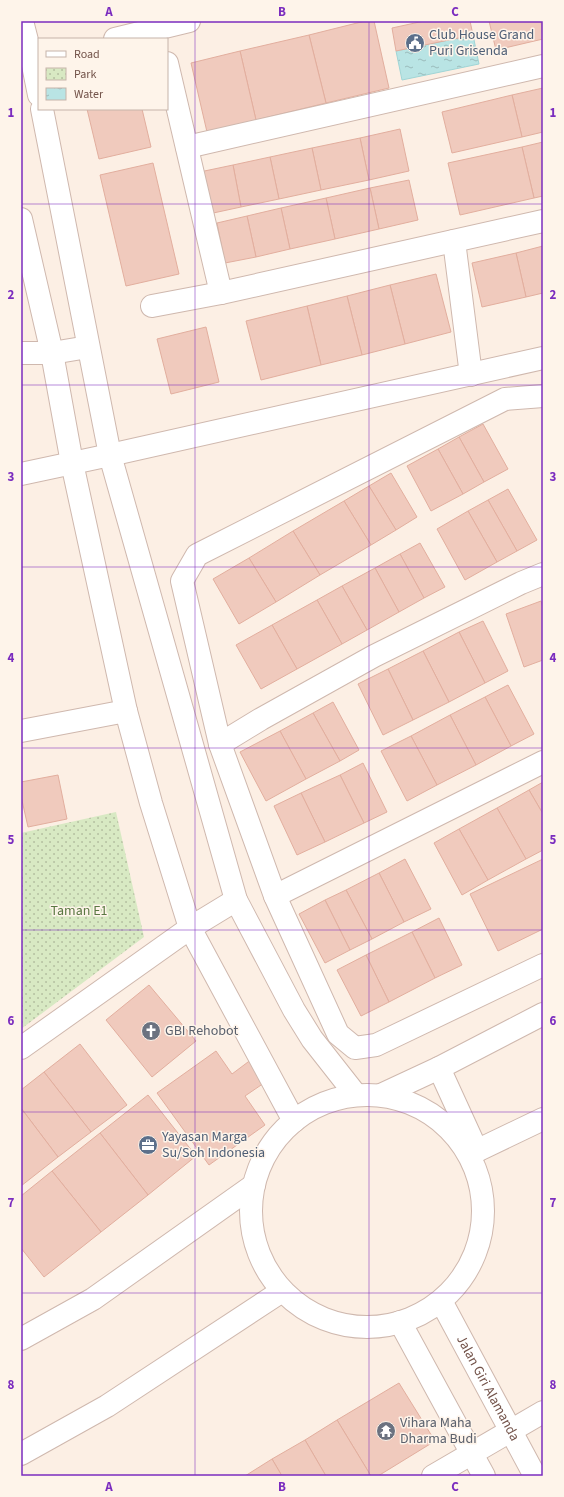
<svg xmlns="http://www.w3.org/2000/svg" width="564" height="1497" viewBox="0 0 564 1497" font-family="'Source Sans 3',sans-serif">
<defs>
<pattern id="park-dots" width="8" height="8" patternUnits="userSpaceOnUse"><rect width="8" height="8" fill="#d8e9c3"/><path d="M2 2h.1M6 6h.1" fill="none" stroke="#b4bfa0" stroke-width="1.8" stroke-linecap="round"/></pattern>
<pattern id="water-ripples" width="26" height="14" patternUnits="userSpaceOnUse"><rect width="26" height="14" fill="#b9e4e4"/><path d="M2 4q2-2 4 0t4 0M15 11q2-2 4 0t4 0" fill="none" stroke="#9bbbbb"/></pattern>
</defs>
<rect width="100%" height="100%" fill="#fcefe4"/>
<path fill="url(#park-dots)" d="M116,812L144,937L21,1029V833Z"/>
<path fill="url(#water-ripples)" stroke="#a0d5d6" d="M473,35L479,64L402,80L396,51Z"/>
<g fill="#f0cabd" stroke="#e2ae9e">
<path d="M365,21H374L389,88L326,103L309,35Z"/>
<path d="M424,21H470L473,35L396,51L392,28Z"/>
<path d="M489,21H541L543,39L496,50Z"/>
<path d="M309,35L326,103L256,120L240,51Z"/>
<path d="M240,51L256,120L207,132L191,63Z"/>
<path d="M543,88V132L522,137L512,95Z"/>
<path d="M512,95L522,137L452,153L442,112Z"/>
<path d="M87,109H142L151,147L99,159Z"/>
<path d="M400,129L409,171L369,180L360,138Z"/>
<path d="M360,138L369,180L321,190L312,148Z"/>
<path d="M543,142V196L534,198L522,147Z"/>
<path d="M522,147L534,198L460,215L448,163Z"/>
<path d="M312,148L321,190L279,199L270,157Z"/>
<path d="M270,157L279,199L241,207L233,165Z"/>
<path d="M153,163L179,274L126,286L100,175Z"/>
<path d="M233,165L241,207L204,215L195,173Z"/>
<path d="M409,180L418,220L379,229L370,188Z"/>
<path d="M370,188L379,229L335,239L326,198Z"/>
<path d="M326,198L335,239L290,249L281,208Z"/>
<path d="M281,208L290,249L256,257L247,216Z"/>
<path d="M247,216L256,257L225,263L217,223Z"/>
<path d="M543,246V293L526,297L516,253Z"/>
<path d="M516,253L526,297L482,307L472,263Z"/>
<path d="M436,274L451,332L405,344L390,285Z"/>
<path d="M390,285L405,344L362,355L347,296Z"/>
<path d="M347,296L362,355L321,365L307,306Z"/>
<path d="M307,306L321,365L261,380L246,321Z"/>
<path d="M206,327L219,382L171,394L157,339Z"/>
<path d="M483,424L508,469L484,482L459,437Z"/>
<path d="M459,437L484,482L463,494L438,449Z"/>
<path d="M438,449L463,494L431,511L407,466Z"/>
<path d="M391,473L417,517L396,530L369,486Z"/>
<path d="M369,486L396,530L371,545L344,501Z"/>
<path d="M508,489L537,540L517,551L488,500Z"/>
<path d="M488,500L517,551L497,562L468,511Z"/>
<path d="M344,501L371,545L320,575L293,531Z"/>
<path d="M468,511L497,562L465,580L437,529Z"/>
<path d="M293,531L320,575L276,602L249,558Z"/>
<path d="M420,543L445,587L424,598L400,554Z"/>
<path d="M400,554L424,598L399,612L375,568Z"/>
<path d="M249,558L276,602L239,624L213,579Z"/>
<path d="M375,568L399,612L367,630L342,586Z"/>
<path d="M342,586L367,630L342,644L317,600Z"/>
<path d="M317,600L342,644L297,669L272,625Z"/>
<path d="M541,601L543,608V660L524,667L506,614Z"/>
<path d="M483,621L508,671L485,683L459,632Z"/>
<path d="M272,625L297,669L261,689L236,645Z"/>
<path d="M459,632L485,683L449,702L423,651Z"/>
<path d="M423,651L449,702L413,720L388,669Z"/>
<path d="M388,669L413,720L383,735L358,684Z"/>
<path d="M508,685L534,734L511,746L485,697Z"/>
<path d="M485,697L511,746L476,765L450,715Z"/>
<path d="M333,702L359,750L340,761L313,713Z"/>
<path d="M313,713L340,761L306,779L280,731Z"/>
<path d="M450,715L476,765L437,785L411,736Z"/>
<path d="M280,731L306,779L266,801L240,752Z"/>
<path d="M411,736L437,785L407,801L381,751Z"/>
<path d="M363,763L387,812L364,823L340,775Z"/>
<path d="M58,775L67,819L28,827L21,796V782Z"/>
<path d="M340,775L364,823L325,842L301,793Z"/>
<path d="M543,782V814L529,790Z"/>
<path d="M529,790L543,814V850L526,859L497,808Z"/>
<path d="M301,793L325,842L297,855L274,806Z"/>
<path d="M497,808L526,859L488,880L459,829Z"/>
<path d="M459,829L488,880L462,895L434,843Z"/>
<path d="M405,859L431,909L404,922L379,873Z"/>
<path d="M543,859V929L498,951L470,894Z"/>
<path d="M379,873L404,922L372,939L346,890Z"/>
<path d="M346,890L372,939L350,950L325,900Z"/>
<path d="M325,900L350,950L325,963L299,914Z"/>
<path d="M439,918L462,965L435,978L412,932Z"/>
<path d="M412,932L435,978L389,1002L366,955Z"/>
<path d="M366,955L389,1002L361,1016L337,970Z"/>
<path d="M149,985L196,1041L152,1077L106,1020Z"/>
<path d="M80,1044L127,1105L91,1132L44,1072Z"/>
<path d="M216,1051L232,1074L252,1059L267,1081L245,1096L265,1125L209,1165L157,1093Z"/>
<path d="M44,1072L91,1132L58,1157L21,1108V1090Z"/>
<path d="M148,1095L196,1156L148,1195L100,1133Z"/>
<path d="M21,1108L58,1157L21,1186Z"/>
<path d="M100,1133L148,1195L101,1232L52,1171Z"/>
<path d="M52,1171L101,1232L44,1277L21,1248V1196Z"/>
<path d="M399,1383L435,1441L378,1476H371L337,1420Z"/>
<path d="M337,1420L371,1476H326L305,1440Z"/>
<path d="M305,1440L326,1476H282L272,1459Z"/>
<path d="M272,1459L282,1476H245Z"/>
</g>
<g fill="none" stroke-linecap="round" stroke-linejoin="round">
<g stroke="#cfb8ae" stroke-width="24">
<g id="minor">
<path d="M22,21L32,60L39,95"/>
<path d="M115,39L189,21"/>
<path d="M167,63L221,293"/>
<path d="M42,109L110,455L236,900L294,1010L312,1039L356,1095"/>
<path d="M187,147L543,66"/>
<path d="M21,219L52,353L72,463L126,711L151,803L190,928L294,1121"/>
<path d="M454,241L471,375"/>
<path d="M152,306L221,293L543,221"/>
<path d="M21,353H52L88,347"/>
<path d="M543,396L505,399L197,555L182,581L220,744L275,896L338,1034L355,1048L376,1045L543,965"/>
<path d="M21,474L110,455L543,358"/>
<path d="M21,731L126,711"/>
<path d="M220,744L261,719L374,656L521,583L543,574"/>
<path d="M275,896L543,762"/>
<path d="M21,1048L190,928L236,900"/>
<path d="M439,1068L477,1151"/>
<path d="M381,1095L439,1068L543,1014"/>
<circle cx="367" cy="1211" r="116"/>
<path d="M470,1154L543,1119"/>
<path id="s1" d="M441,1301L535,1476"/>
<path d="M400,1322L484,1476"/>
<path d="M21,1339L93,1299L254,1185"/>
<path d="M21,1454L107,1406L282,1291"/>
<path d="M433,1476L543,1412"/>
</g>
</g>
<use href="#minor" stroke="#fff" stroke-width="22"/>
</g>
<path fill="none" stroke="#7b2cbf" stroke-width="1" stroke-opacity="0.55" d="M195,21V1476M369,21V1476M21,204H543M21,385H543M21,567H543M21,748H543M21,930H543M21,1112H543M21,1293H543"/>
<defs>
<g id="civic-disc" transform="scale(1)"><circle r="9.5" fill="#5c6f8a" stroke="#fef4ea"/><path d="M-.6-6.5H3V-4.5H.6V-3L4-1V1h2V6H-6V1h2V-1L-.6-3ZM-1.2 2.5V6h2.4V2.5Z" fill="#fff"/></g>
<g id="church-disc" transform="scale(1)"><circle r="9.5" fill="#6b7280" stroke="#fef4ea"/><path d="M-1.2-6h2.4v3.5h3.3v2.4h-3.3V6h-2.4V-.1h-3.3v-2.4h3.3Z" fill="#fff"/></g>
<g id="office-disc" transform="scale(1)"><circle r="9.5" fill="#5c6f8a" stroke="#fef4ea"/><path d="M-6-3h4V-5.5h4V-3h4V5H-6ZM-1-4.5V-3h2v-1.5ZM-6 0V1H6V0Z" fill="#fff"/></g>
<g id="temple-disc" transform="scale(1)"><circle r="9.5" fill="#6b7280" stroke="#fef4ea"/><path d="M0-6L5-2H3V0L6.5 2.5H4V6H1.5V3h-3V6H-4V2.5H-6.5L-3 0V-2H-5Z" fill="#fff"/></g>
</defs>
<g fill-rule="evenodd">
<use href="#civic-disc" x="415" y="43"/>
<use href="#church-disc" x="151" y="1031"/>
<use href="#office-disc" x="148" y="1145"/>
<use href="#temple-disc" x="386" y="1431"/>
</g>
<g text-anchor="middle" dominant-baseline="central" stroke-width="3" stroke-linejoin="round" paint-order="stroke">
<g font-size="14" fill="#4e5e75" stroke="#fef4ea" text-anchor="start">
<text x="429" y="35">Club House Grand<tspan x="429" dy="16">Puri Grisenda</tspan></text>
<text x="162" y="1137">Yayasan Marga<tspan x="162" dy="16">Su/Soh Indonesia</tspan></text>
</g>
<g font-size="14" fill="#5a7842" stroke="#fef4ea">
<text x="79" y="911">Taman E1</text>
</g>
<g font-size="14" fill="#5b616d" stroke="#fef4ea" text-anchor="start">
<text x="165" y="1031">GBI Rehobot</text>
<text x="400" y="1423">Vihara Maha<tspan x="400" dy="16">Dharma Budi</tspan></text>
</g>
<g font-size="14" fill="#73534a" stroke="#fef4ea">
<text stroke="none"><textPath href="#s1" startOffset="99">Jalan Giri Alamanda</textPath></text>
</g>
</g>
<rect width="564" height="1497" fill="none" stroke="#fef4ea" stroke-width="44"/>
<rect x="38" y="38" width="130" height="72" fill="#fef4ea" stroke="#c6b4aa"/>
<rect x="46" y="51" width="20" height="6" fill="#ffffff" stroke="#c6b4aa"/>
<text x="74" y="58" font-size="12" fill="#73534a">Road</text>
<rect x="46" y="68" width="20" height="12" fill="url(#park-dots)" stroke="#c6b4aa"/>
<text x="74" y="78" font-size="12" fill="#73534a">Park</text>
<rect x="46" y="88" width="20" height="12" fill="url(#water-ripples)" stroke="#c6b4aa"/>
<text x="74" y="98" font-size="12" fill="#73534a">Water</text>
<rect x="22" y="22" width="520" height="1453" fill="none" stroke="#7b2cbf" stroke-width="1.5"/>
<g font-size="13" text-anchor="middle" font-weight="bold" fill="#7b2cbf">
<text x="109" y="16">A</text>
<text x="282" y="16">B</text>
<text x="455" y="16">C</text>
<text x="11" y="117">1</text>
<text x="553" y="117">1</text>
<text x="11" y="299">2</text>
<text x="553" y="299">2</text>
<text x="11" y="481">3</text>
<text x="553" y="481">3</text>
<text x="11" y="662">4</text>
<text x="553" y="662">4</text>
<text x="11" y="844">5</text>
<text x="553" y="844">5</text>
<text x="11" y="1025">6</text>
<text x="553" y="1025">6</text>
<text x="11" y="1207">7</text>
<text x="553" y="1207">7</text>
<text x="11" y="1389">8</text>
<text x="553" y="1389">8</text>
<text x="109" y="1491">A</text>
<text x="282" y="1491">B</text>
<text x="455" y="1491">C</text>
</g>
</svg>
